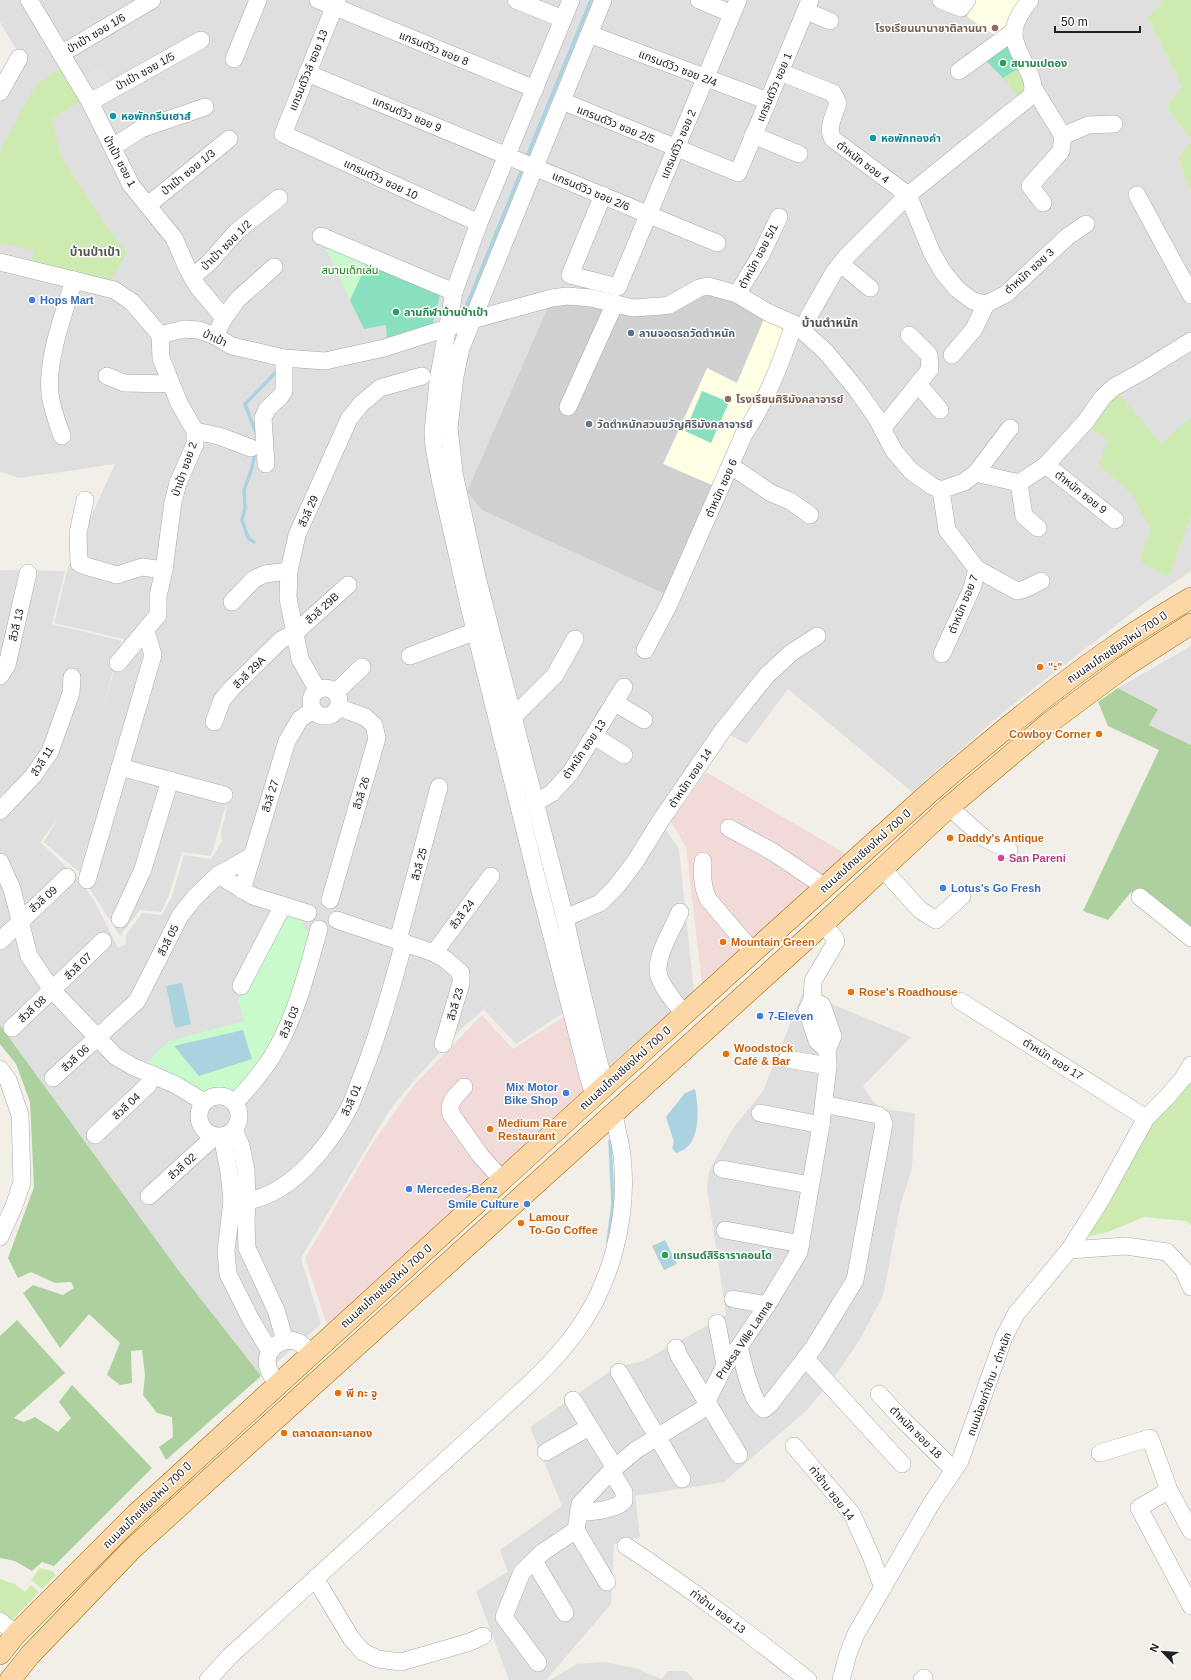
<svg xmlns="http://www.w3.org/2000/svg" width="1191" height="1680" viewBox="0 0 1191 1680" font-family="Helvetica,'Noto Sans Thai',sans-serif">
<rect width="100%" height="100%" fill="#f2efe9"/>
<g fill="#e0dfdf" fill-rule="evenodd">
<path d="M0,0H1161L1162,5L1147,17L1182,87L1166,107L1191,138V142L1178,157L1191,193V571L1146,602L1007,709L912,792L788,689L747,744L726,733L664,827L679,849L694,992L607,1068L589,996L516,1044L484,1010L495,1000L462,1028L411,1084L389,1111L301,1258L321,1324L261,1376L179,1271L0,1025V570L65,571L52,624L122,641L101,714L124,639L54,623L68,567L115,464L20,478L0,472V82L17,51L0,22ZM228,798L226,812L221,832L222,841L211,859L184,855L172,896L162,915L142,913L126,935V944L118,948L95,902L79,879L40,842L57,820L44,842L79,872L120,936L140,910L161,912L169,895L182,852L211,856Z"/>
<path d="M1191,646V745L1149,725L1158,708L1118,688Z"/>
<path d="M803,992L911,1037L863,1086L872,1100L881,1109L915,1113L912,1168L900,1207L883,1296L859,1341L836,1375L806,1411L724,1482L635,1496L640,1537L614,1544L611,1604L546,1680H509L476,1591L508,1572L500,1550L562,1506L530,1427L616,1367L643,1361L726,1315L707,1187L709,1171L734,1127L763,1091Z"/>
<path d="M604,1662L634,1668L662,1679L668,1671H686L694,1680H550L577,1664Z"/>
</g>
<g fill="#f2dad9">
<path d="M706,772L846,854L702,984L686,847L671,822Z"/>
<path d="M482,1015L513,1049L565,1016L587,1087L327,1325L305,1258L374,1141L414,1085Z"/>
</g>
<g fill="#ffffe5">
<path d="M951,0H1024L999,38L969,18L958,3Z"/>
<path d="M767,312L794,329L721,489L663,464L707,368Z"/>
</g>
<path fill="#d0d0d0" d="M699,288L767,312L737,383L707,368L663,464L721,489L672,597L482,510L467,492L552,298L633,308Z"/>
<g fill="#cdebb0">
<path d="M1161,0H1191V138L1166,107L1182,87L1147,17L1162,5Z"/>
<path d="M1021,67L1030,87L1020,98L1003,78Z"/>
<path d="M61,68L80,101L52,119L62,158L103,221L127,253L109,284L31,263L34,250L0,243V150L37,83Z"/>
<path d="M1191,142V193L1178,157Z"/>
<path d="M1117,391L1161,444L1191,417V516L1168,578L1139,560L1151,530L1132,494L1098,464L1109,441L1089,427Z"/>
<path d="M1191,1072V1225L1186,1221L1144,1217L1108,1232L1082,1238L1148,1125Z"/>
<path d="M40,1568L52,1571L56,1575L42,1589L31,1580Z"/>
<path d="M0,1579L15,1584L25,1592L31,1585L39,1592L11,1621L0,1613Z"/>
</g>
<g fill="#add19e">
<path d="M1118,688L1158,709L1149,725L1191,745V933L1131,892L1108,920L1083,911L1159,750L1108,726L1098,702Z"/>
<path d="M0,1025L179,1271L261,1376L166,1460L159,1447L173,1437L172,1417L157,1413L143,1395L145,1375L142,1350L131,1351L132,1383L120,1385L107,1375L120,1343L89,1314L60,1348L23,1293L33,1285L63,1295L74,1288L71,1282L55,1283L31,1272L18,1278L8,1258L34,1187L30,1102L16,1064L0,1044Z"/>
<path d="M17,1320L65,1373L14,1418L24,1422L35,1417L58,1432L71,1418L59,1402L72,1385L152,1468L54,1566L42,1562L32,1571L15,1561L0,1558V1336Z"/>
</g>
<g fill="#c8facc">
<path d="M324,244L367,264L350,300Z"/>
<path d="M287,915L302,919L304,928L310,934C299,974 288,1015 266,1051C258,1066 245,1080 234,1092C222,1088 216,1087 204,1092L146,1063L169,1041L244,1021L238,999L247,990Z"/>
</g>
<g fill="#88e0be">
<path d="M1009,39L1021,67L1003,78L983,58Z"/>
<path d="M367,264L440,295L432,327L387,340L386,325L364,329L350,300Z"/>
<path d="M702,391L729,402L711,443L685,431Z"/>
</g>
<path fill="#e2e2e2" d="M103,66L112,86L91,97L81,77Z"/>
<g fill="#aad3df">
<path d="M182,983L191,1024L175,1028L166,986Z"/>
<path d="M243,1030L252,1059L199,1076L174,1046Z"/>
<path d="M695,1089C699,1109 702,1147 676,1153L672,1148L674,1142L666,1117L685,1093Z"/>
<path d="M665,1240L677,1264L664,1270L652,1246Z"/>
</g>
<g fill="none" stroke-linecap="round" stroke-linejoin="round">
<g stroke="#aad3df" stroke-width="3.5">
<path d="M526,159L591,0"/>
<path d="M467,305L523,167"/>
<path d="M257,436L245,404L278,370"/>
<path d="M254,542L248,538L242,520L245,508L244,490L252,468L255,452"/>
<path d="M553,904L558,927"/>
<path d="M608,1242L613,1204L610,1141"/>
</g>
<g stroke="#a9a9a9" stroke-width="18">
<g id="minor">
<path d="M29,0L90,102L131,185L174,238L188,270L198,287L224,318L215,336"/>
<path d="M318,0L535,89"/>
<path d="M337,0L283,134L479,223"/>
<path d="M516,0L563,19"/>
<path d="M571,0L479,223L454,292L438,381L433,432L434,447L440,479L470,610L536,875L590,1083L595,1096"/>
<path d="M603,0L461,348L455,376L449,428L454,473L477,577L565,918L574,959L600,1067L607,1084"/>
<path d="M699,0L732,14"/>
<path d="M941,0L961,8L967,0"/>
<path d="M806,11L830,21"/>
<path d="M589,34L768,101"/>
<path d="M61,54L152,0"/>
<path d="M234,59L258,0"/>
<path d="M959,71L1014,31"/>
<path d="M780,72L833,93L838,103C835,114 826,128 833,139L908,195L932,253L943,272L957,289L973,301L986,304L1006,294L1067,237L1086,224"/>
<path d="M307,73L717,243"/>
<path d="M1034,89L1063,136L1061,151L1030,186L1043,203"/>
<path d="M0,92L19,58"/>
<path d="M562,101L738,173L810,0"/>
<path d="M90,102L201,40"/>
<path d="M753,135L799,154"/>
<path d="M1063,136L1088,125L1114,124"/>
<path d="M113,147L141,129L205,107"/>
<path d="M603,195L570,275L618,287L738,0"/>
<path d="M1137,195L1191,295"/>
<path d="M148,205L229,139"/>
<path d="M321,236L454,292"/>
<path d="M0,262L114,290L132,302L160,335"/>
<path d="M841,264L870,288"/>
<path d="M192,277L209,263L237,231L279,198"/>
<path d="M737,294L761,255L779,217"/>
<path d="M224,318L238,299L274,267"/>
<path d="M803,330L810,314L834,272L846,257L908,195L1031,96C1040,77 1014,56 1014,33C1014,21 1023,9 1030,0"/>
<path d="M160,335L184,329L199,330L215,336L232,346L284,358L325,361L384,348L472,320L552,298L567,296L591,298L633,308L662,306L669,305L699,288L708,286L737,294L767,312L794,324L805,333L826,352L857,390L876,417L894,451L911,471L932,486L941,490L964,482L976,473L1019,483L1046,465L1086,421L1103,397L1114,387L1143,371L1191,341"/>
<path d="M952,355L974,329L986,304"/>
<path d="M107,376L124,383L171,384"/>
<path d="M918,384L940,410"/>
<path d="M568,407L615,303"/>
<path d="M882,429L930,369L929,355L909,335"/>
<path d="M195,431L219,436L251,448"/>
<path d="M62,436C57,422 52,409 50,394C46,360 64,313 74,280"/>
<path d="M266,464L263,418L267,409L280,397L284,391V358"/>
<path d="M1046,465L1115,520"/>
<path d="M731,466L771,493L790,501L810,515"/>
<path d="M976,473L1010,428"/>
<path d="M1019,483L1024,516L1038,528"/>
<path d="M941,490L947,530L977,569L972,588L942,654"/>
<path d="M85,500L78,533L79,563L89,567L117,575L142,567L164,570"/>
<path d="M977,569L1017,591L1025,589L1041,581"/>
<path d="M232,602L254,579L265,574L289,571"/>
<path d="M645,650L669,604L744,434C767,400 781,363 794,324"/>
<path d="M410,656L476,631"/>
<path d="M118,663L158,615V596L164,570L173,502L178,483L195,444V431L179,403L161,358L160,335"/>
<path d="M0,676L7,665L28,573"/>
<circle cx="325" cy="702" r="14"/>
<path d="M317,689L300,659L288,598L289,571L297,535L349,419L361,404L380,388L422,376"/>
<path d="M336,692L362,667"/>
<path d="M614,702L644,720"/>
<path d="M513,717L555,675L575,639"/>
<path d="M214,722L222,700L232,688L281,640L296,632L348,585"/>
<path d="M594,736L624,755"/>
<path d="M120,767L224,795"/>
<path d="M535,803L552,793L571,772L624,687"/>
<path d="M949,807L984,838L1009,850"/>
<path d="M0,811L33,776L50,752L71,693L72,677"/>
<path d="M729,828L773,852L825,887"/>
<path d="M703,861C702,875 702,886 708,899L753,952"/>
<path d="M0,862L12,889L29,956L52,990L115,1056L132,1066L176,1085L204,1102"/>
<path d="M883,869L920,910L936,920L962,896"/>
<path d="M218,875L253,896L308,913"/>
<path d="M87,880L153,655L146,631"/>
<path d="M242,890L287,741L300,719L313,710"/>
<path d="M1140,897L1191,938"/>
<path d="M330,900L377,738L374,725L365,717L338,707"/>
<path d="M680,912C673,928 658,952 658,969C657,983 676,1003 684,1014"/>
<path d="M565,918L600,903L616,887L635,862L661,820L723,730L767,675L791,653L817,636"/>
<path d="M120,919L143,869L170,780"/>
<path d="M337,920L434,953L445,959L461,973V983L443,1044"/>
<path d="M398,940L439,787"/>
<path d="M0,941L67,877"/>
<path d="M434,953L491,876"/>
<path d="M241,986L283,905"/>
<path d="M812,1000L813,981L836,942L834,937L823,924"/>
<path d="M812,1000L807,1010L817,1041L827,1050"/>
<path d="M960,1001L1146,1118"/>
<path d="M12,1028L103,941"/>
<path d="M787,1059L828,1066"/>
<path d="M0,1069L8,1080L20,1115L22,1182L14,1206L0,1237"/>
<path d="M53,1078L137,1001L180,916L194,898L218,875L252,856"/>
<path d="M464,1087C457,1095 447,1102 451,1114L480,1155L502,1180"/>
<circle cx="219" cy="1116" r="20"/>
<path d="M235,1103C248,1088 263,1072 273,1055C296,1016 307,972 319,929"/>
<path d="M760,1113L821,1125"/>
<path d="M234,1130L241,1146L246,1170L247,1201L246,1221L247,1248L276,1310L285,1341"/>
<path d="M95,1135L148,1085L152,1074"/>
<path d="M222,1136L229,1172L232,1201L226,1251L228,1274L251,1320L270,1351"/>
<path d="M722,1169L810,1185"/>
<path d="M149,1196L215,1136"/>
<path d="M232,1201C237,1201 242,1202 247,1201C291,1194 328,1147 348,1110C354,1099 358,1085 363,1073C380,1030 392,987 404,942"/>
<path d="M725,1230L801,1244"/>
<path d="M1069,1250L1126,1246L1167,1252L1183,1269L1191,1287"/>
<path d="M733,1299L767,1305"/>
<path d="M717,1323L725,1365"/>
<path d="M739,1347C744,1363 750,1401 764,1409L770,1404L814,1347L855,1280L884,1124L882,1118L878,1115L823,1104"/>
<path d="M676,1348L679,1356L739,1455"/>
<path d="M805,1358L902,1464"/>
<path d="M619,1372L682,1479"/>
<path d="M278,1383C274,1378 269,1374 268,1367C263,1349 284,1334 300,1343C304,1346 308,1350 312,1354"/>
<path d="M879,1394L904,1421L954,1470"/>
<path d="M573,1400L615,1468"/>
<path d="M794,1446L852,1514L871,1556L883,1588"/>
<path d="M546,1452L589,1427"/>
<path d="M1100,1453L1150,1438L1169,1490L1191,1531"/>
<path d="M1169,1490L1139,1508L1191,1606"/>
<path d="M578,1513C592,1511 614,1511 624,1501V1492L611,1471"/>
<path d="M576,1530L607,1582"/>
<path d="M626,1546C689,1587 749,1634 808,1680"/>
<path d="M534,1561L565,1613"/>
<path d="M315,1578L351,1638L363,1652L378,1659L401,1662L470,1642L483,1636"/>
<path d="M0,1621L16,1634"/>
<path d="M538,1663L504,1617L522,1572L543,1552L576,1530L580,1504L611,1471L636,1450L703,1409L725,1365L739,1347L767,1305L799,1252L821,1125L828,1066L827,1050L833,1036L822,1005L812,1000"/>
<path d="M208,1680L230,1656L526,1387C543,1371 559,1355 573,1336C611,1287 629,1217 622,1155C620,1141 616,1127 614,1113"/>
<path d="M841,1680L848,1654L856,1634L931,1504L960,1461L1004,1337L1016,1314L1069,1250L1101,1200L1146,1118L1167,1097L1184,1077L1191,1065"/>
<path d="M922,1680L924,1678"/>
</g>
</g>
<g stroke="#a06b00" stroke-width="22">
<g id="major">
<path d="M0,1654L16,1634L136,1514L167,1486L607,1084L929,793C988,742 1048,692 1112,648C1137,630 1164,614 1191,598"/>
<path d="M10,1680L30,1655L132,1549L823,924L949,807L1049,723L1127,665L1191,624"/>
</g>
</g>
<use href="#minor" stroke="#fff" stroke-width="17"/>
<use href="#major" stroke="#fcd6a4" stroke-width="21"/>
</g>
<g fill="#8d6e63" stroke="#fff" stroke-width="1.5">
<circle cx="995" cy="28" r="4"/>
<circle cx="728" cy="399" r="4"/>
</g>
<g fill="#2e9e5b" stroke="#fff" stroke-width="1.5">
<circle cx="1003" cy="63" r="4"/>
<circle cx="396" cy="312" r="4"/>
<circle cx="665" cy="1255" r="4"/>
</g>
<g fill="#0f9aa8" stroke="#fff" stroke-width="1.5">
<circle cx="113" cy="116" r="4"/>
<circle cx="873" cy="138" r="4"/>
</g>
<g fill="#3f7fe0" stroke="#fff" stroke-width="1.5">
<circle cx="32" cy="300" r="4"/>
<circle cx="943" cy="888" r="4"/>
<circle cx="760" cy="1016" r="4"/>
<circle cx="566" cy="1093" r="4"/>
<circle cx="409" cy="1189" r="4"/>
<circle cx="527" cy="1204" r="4"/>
</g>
<circle fill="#5c6f8a" stroke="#fff" stroke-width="1.5" cx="631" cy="333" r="4"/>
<circle fill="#6b7280" stroke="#fff" stroke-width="1.5" cx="589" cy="424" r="4"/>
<g fill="#e8710a" stroke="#fff" stroke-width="1.5">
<circle cx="1040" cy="667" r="4"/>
<circle cx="1099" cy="734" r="4"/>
<circle cx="950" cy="838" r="4"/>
<circle cx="723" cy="942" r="4"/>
<circle cx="851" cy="992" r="4"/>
<circle cx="726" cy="1054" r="4"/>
<circle cx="490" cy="1129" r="4"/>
<circle cx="521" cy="1223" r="4"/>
<circle cx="338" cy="1393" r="4"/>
<circle cx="284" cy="1433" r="4"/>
</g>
<circle fill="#d1479c" stroke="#fff" stroke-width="1.5" cx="1001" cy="858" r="4"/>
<g text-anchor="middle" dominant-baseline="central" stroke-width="3" stroke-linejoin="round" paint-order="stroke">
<g font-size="11" font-weight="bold" fill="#785e54" stroke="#fff" text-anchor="end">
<text x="987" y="28">โรงเรียนนานาชาติลานนา</text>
<text x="736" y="399" text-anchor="start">โรงเรียนศิริมังคลาจารย์</text>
</g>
<g font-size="11" fill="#222" stroke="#fff">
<text transform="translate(96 33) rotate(-31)">ป่าเป้า ซอย 1/6</text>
<text transform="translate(434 48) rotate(22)">แกรนด์วิว ซอย 8</text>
<text transform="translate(678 68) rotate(21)">แกรนด์วิว ซอย 2/4</text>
<text transform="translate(308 70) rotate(-68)">แกรนด์วิวล์ ซอย 13</text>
<text transform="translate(145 71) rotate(-29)">ป่าเป้า ซอย 1/5</text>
<text transform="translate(774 87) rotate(-67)">แกรนด์วิว ซอย 1</text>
<text transform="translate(407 114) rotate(23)">แกรนด์วิว ซอย 9</text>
<text transform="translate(616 124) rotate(22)">แกรนด์วิว ซอย 2/5</text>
<text transform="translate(678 144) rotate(-67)">แกรนด์วิว ซอย 2</text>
<text transform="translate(120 161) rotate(62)">ป่าเป้า ซอย 1</text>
<text transform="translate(863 162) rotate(37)">ตำหนัก ซอย 4</text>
<text transform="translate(188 172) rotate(-39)">ป่าเป้า ซอย 1/3</text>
<text transform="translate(381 179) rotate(25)">แกรนด์วิว ซอย 10</text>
<text transform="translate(591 191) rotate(23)">แกรนด์วิว ซอย 2/6</text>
<text transform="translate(226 245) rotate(-45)">ป่าเป้า ซอย 1/2</text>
<text transform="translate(758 256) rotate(-62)">ตำหนัก ซอย 5/1</text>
<text transform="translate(1029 271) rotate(-42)">ตำหนัก ซอย 3</text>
<text transform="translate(215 338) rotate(25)">ป่าเป้า</text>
<text transform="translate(184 469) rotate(-71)">ป่าเป้า ซอย 2</text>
<text transform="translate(721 488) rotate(-66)">ตำหนัก ซอย 6</text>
<text transform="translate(1081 492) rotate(38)">ตำหนัก ซอย 9</text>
<text transform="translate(308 511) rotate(-66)">สีวลี 29</text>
<text transform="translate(963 604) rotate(-68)">ตำหนัก ซอย 7</text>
<text transform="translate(322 608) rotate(-42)">สีวลี 29B</text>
<text transform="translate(16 625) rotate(-77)">สีวลี 13</text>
<text transform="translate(1117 647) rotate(-34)">ถนนสมโภชเชียงใหม่ 700 ปี</text>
<text transform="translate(249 672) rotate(-45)">สีวลี 29A</text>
<text transform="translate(584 749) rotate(-56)">ตำหนัก ซอย 13</text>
<text transform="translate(42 761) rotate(-58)">สีวลี 11</text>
<text transform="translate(690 778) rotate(-56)">ตำหนัก ซอย 14</text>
<text transform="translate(361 793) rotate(-73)">สีวลี 26</text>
<text transform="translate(270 796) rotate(-73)">สีวลี 27</text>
<text transform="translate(865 851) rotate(-42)">ถนนสมโภชเชียงใหม่ 700 ปี</text>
<text transform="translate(419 864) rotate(-75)">สีวลี 25</text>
<text transform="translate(43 899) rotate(-42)">สีวลี 09</text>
<text transform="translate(462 914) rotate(-53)">สีวลี 24</text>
<text transform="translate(168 940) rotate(-63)">สีวลี 05</text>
<text transform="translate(78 966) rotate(-44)">สีวลี 07</text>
<text transform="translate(455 1004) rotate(-74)">สีวลี 23</text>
<text transform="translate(32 1009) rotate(-43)">สีวลี 08</text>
<text transform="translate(289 1022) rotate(-67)">สีวลี 03</text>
<text transform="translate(75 1058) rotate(-43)">สีวลี 06</text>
<text transform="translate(1053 1059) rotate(32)">ตำหนัก ซอย 17</text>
<text transform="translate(625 1068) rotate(-42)">ถนนสมโภชเชียงใหม่ 700 ปี</text>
<text transform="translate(351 1100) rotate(-66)">สีวลี 01</text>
<text transform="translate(126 1106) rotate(-43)">สีวลี 04</text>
<text transform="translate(182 1166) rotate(-42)">สีวลี 02</text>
<text transform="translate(386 1286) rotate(-42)">ถนนสมโภชเชียงใหม่ 700 ปี</text>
<text transform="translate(744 1340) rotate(-56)">Pruksa Ville Lanna</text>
<text transform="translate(989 1384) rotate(-70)">ถนนน้อยท่าข้าม - ตำหนัก</text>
<text transform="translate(916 1432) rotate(45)">ตำหนัก ซอย 18</text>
<text transform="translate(832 1493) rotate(52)">ท่าข้าม ซอย 14</text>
<text transform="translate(147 1505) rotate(-44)">ถนนสมโภชเชียงใหม่ 700 ปี</text>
<text transform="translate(718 1611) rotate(37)">ท่าข้าม ซอย 13</text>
</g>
<g font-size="11" font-weight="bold" fill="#27864d" stroke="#fff" text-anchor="start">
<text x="1011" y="63">สนามเปตอง</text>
<text x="404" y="312">ลานกีฬาบ้านป่าเป้า</text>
<text x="673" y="1255">แกรนด์สิริธาราคอนโด</text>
</g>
<g font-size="11" font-weight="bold" fill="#0d838f" stroke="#fff" text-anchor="start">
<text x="121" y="116">หอพักกรีนเฮาส์</text>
<text x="881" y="138">หอพักทองคำ</text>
</g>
<g font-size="11" fill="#0c8416" stroke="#fff">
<text x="350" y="270">สนามเด็กเล่น</text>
</g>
<g font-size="11" font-weight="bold" fill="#366cbe" stroke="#fff" text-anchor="start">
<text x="40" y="300">Hops Mart</text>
<text x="951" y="888">Lotus's Go Fresh</text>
<text x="768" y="1016">7-Eleven</text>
<text x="558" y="1087" text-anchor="end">Mix Motor<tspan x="558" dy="13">Bike Shop</tspan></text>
<text x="417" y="1189">Mercedes-Benz</text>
<text x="519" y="1204" text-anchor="end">Smile Culture</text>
</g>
<g font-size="11" font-weight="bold" fill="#4e5e75" stroke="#fff" text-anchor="start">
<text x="639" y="333">ลานจอดรถวัดตำหนัก</text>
</g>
<g font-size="11" font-weight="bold" fill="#5b616d" stroke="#fff" text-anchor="start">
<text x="597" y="424">วัดตำหนักสวนขวัญศิริมังคลาจารย์</text>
</g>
<g font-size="11" font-weight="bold" fill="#c56008" stroke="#fff" text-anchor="start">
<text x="1048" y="667">"ะ"</text>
<text x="1091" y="734" text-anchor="end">Cowboy Corner</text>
<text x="958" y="838">Daddy's Antique</text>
<text x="731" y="942">Mountain Green</text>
<text x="859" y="992">Rose's Roadhouse</text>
<text x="734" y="1048">Woodstock<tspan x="734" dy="13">Café &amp; Bar</tspan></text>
<text x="498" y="1123">Medium Rare<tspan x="498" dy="13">Restaurant</tspan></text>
<text x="529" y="1217">Lamour<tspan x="529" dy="13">To-Go Coffee</tspan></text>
<text x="346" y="1393">พี กะ จู</text>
<text x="292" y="1433">ตลาดสดทะเลทอง</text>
</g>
<g font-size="11" font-weight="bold" fill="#b23c85" stroke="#fff" text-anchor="start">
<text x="1009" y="858">San Pareni</text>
</g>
<g font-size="12" font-weight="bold" fill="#555" stroke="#fff">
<text x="95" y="252">บ้านป่าเป้า</text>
<text x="830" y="323">บ้านตำหนัก</text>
</g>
</g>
<g transform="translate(1163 1652) rotate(295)" stroke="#ffffff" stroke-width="3" paint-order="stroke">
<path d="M0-3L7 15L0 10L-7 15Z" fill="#222222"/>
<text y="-6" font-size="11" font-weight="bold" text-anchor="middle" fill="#222222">N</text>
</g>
<path d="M1055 26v6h85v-6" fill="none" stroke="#222222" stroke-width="2"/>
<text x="1061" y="26" font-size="12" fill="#222222" stroke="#ffffff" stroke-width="3" paint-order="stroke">50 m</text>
</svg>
